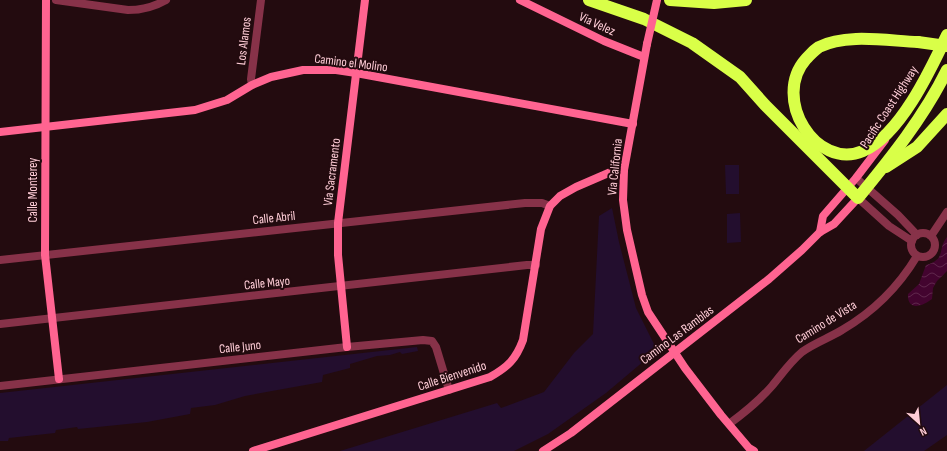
<svg xmlns="http://www.w3.org/2000/svg" width="947" height="451" viewBox="0 0 947 451" font-family="'Sofia Sans Condensed',sans-serif">
<defs>
<pattern id="water-waves" width="16" height="10" patternUnits="userSpaceOnUse"><rect width="16" height="10" fill="#43042f"/><path d="M0 5q4-4 8 0t8 0" fill="none" stroke="#5f274c"/></pattern>
</defs>
<rect width="100%" height="100%" fill="#230b0f"/>
<g fill="#230e2e">
<path d="M725,165H739V194H726Z"/>
<path d="M612,208L619,242L636,308L657,350L606,393L548,434L514,451H340L497,403L501,408L544,392L574,353L593,334L599,216Z"/>
<path d="M740,213L741,242L727,243V214Z"/>
<path d="M417,347L418,351L402,354L400,352L390,355L377,356L350,364V368L323,375L322,382L245,396L215,405L191,408L190,414L147,422L78,429L77,427L56,430L55,433L9,438L8,441H0V393Z"/>
<path d="M947,385V435L924,451H864Z"/>
</g>
<path fill="url(#water-waves)" d="M947,237V271L937,281L933,288L932,299C923,306 907,312 908,294L919,284L926,265C947,259 937,249 947,237Z"/>
<g fill="none" stroke-linecap="round" stroke-linejoin="round">
<g stroke="#873249" stroke-width="8">
<path d="M56,0L128,10C141,10 154,7 166,0"/>
<path d="M252,85L251,79L261,0"/>
<path d="M856,178L898,215L917,235"/>
<path d="M858,198L889,226L912,241"/>
<circle cx="923" cy="245" r="12"/>
<path d="M931,236L947,212"/>
<path d="M0,260L525,203H542L550,206"/>
<path d="M0,324L527,265H536"/>
<path d="M0,386L347,347L423,340L432,341L436,347L449,390"/>
<path d="M729,424C744,413 759,401 772,386C782,374 790,362 802,352C814,343 829,338 842,330C873,312 899,286 917,256"/>
</g>
<g stroke="#ff6491" stroke-width="8">
<path d="M46,0L45,255L59,379"/>
<path d="M520,0L604,41L644,57"/>
<path d="M647,44L624,170L623,200L627,230L642,295L648,312L685,368L721,415L749,448L754,451"/>
<path d="M0,132L195,110L227,100L252,85L271,77L303,70H336L356,73L633,124"/>
<path d="M820,232L823,216L856,178L885,140"/>
<path d="M347,347L338,255V223L365,0"/>
<path d="M253,451L490,377C508,367 516,359 523,340L541,229L550,206L560,196L576,187L613,171L624,170"/>
<path d="M543,451L571,433L769,279L802,250L820,232L834,224L858,198"/>
</g>
<g stroke="#d9ff48" stroke-width="12">
<path d="M589,0L644,19L692,43L740,77L765,105L858,198C890,159 924,117 947,70"/>
<path d="M670,0L714,3L746,0"/>
<path d="M918,42C889,41 846,33 819,47C814,50 810,55 806,59C771,98 816,171 863,151C900,135 930,71 947,35"/>
<path d="M886,167L917,147L947,114"/>
</g>
<path stroke="#ff6491" stroke-width="8" d="M647,44L657,0"/>
<path stroke="#d9ff48" stroke-width="12" d="M918,42L947,46"/>
</g>
<g text-anchor="middle" dominant-baseline="central" stroke-width="4" stroke-linejoin="round" paint-order="stroke">
<g font-size="13" fill="#ffcdd7" stroke="#230b0f">
<text transform="translate(597 24) rotate(25)">Via Velez</text>
<text transform="translate(244 41) rotate(-83)">Los Alamos</text>
<text transform="translate(351 63) rotate(7)">Camino el Molino</text>
<text transform="translate(889 107) rotate(-57)">Pacific Coast Highway</text>
<text transform="translate(615 167) rotate(-84)">Via California</text>
<text transform="translate(332 172) rotate(-83)">Via Sacramento</text>
<text transform="translate(33 190) rotate(-90)">Calle Monterey</text>
<text transform="translate(274 218) rotate(-6)">Calle Abril</text>
<text transform="translate(267 283) rotate(-6)">Calle Mayo</text>
<text transform="translate(826 322) rotate(-32)">Camino de Vista</text>
<text transform="translate(677 335) rotate(-37)">Camino Las Ramblas</text>
<text transform="translate(240 347) rotate(-6)">Calle Juno</text>
<text transform="translate(452 376) rotate(-18)">Calle Bienvenido</text>
</g>
</g>
<g transform="translate(919 423) rotate(153)" stroke="#230b0f" stroke-width="3" paint-order="stroke">
<path d="M0-3L7 15L0 10L-7 15Z" fill="#ffcdd7"/>
<text y="-6" font-size="11" font-weight="bold" text-anchor="middle" fill="#ffcdd7">N</text>
</g>
</svg>
